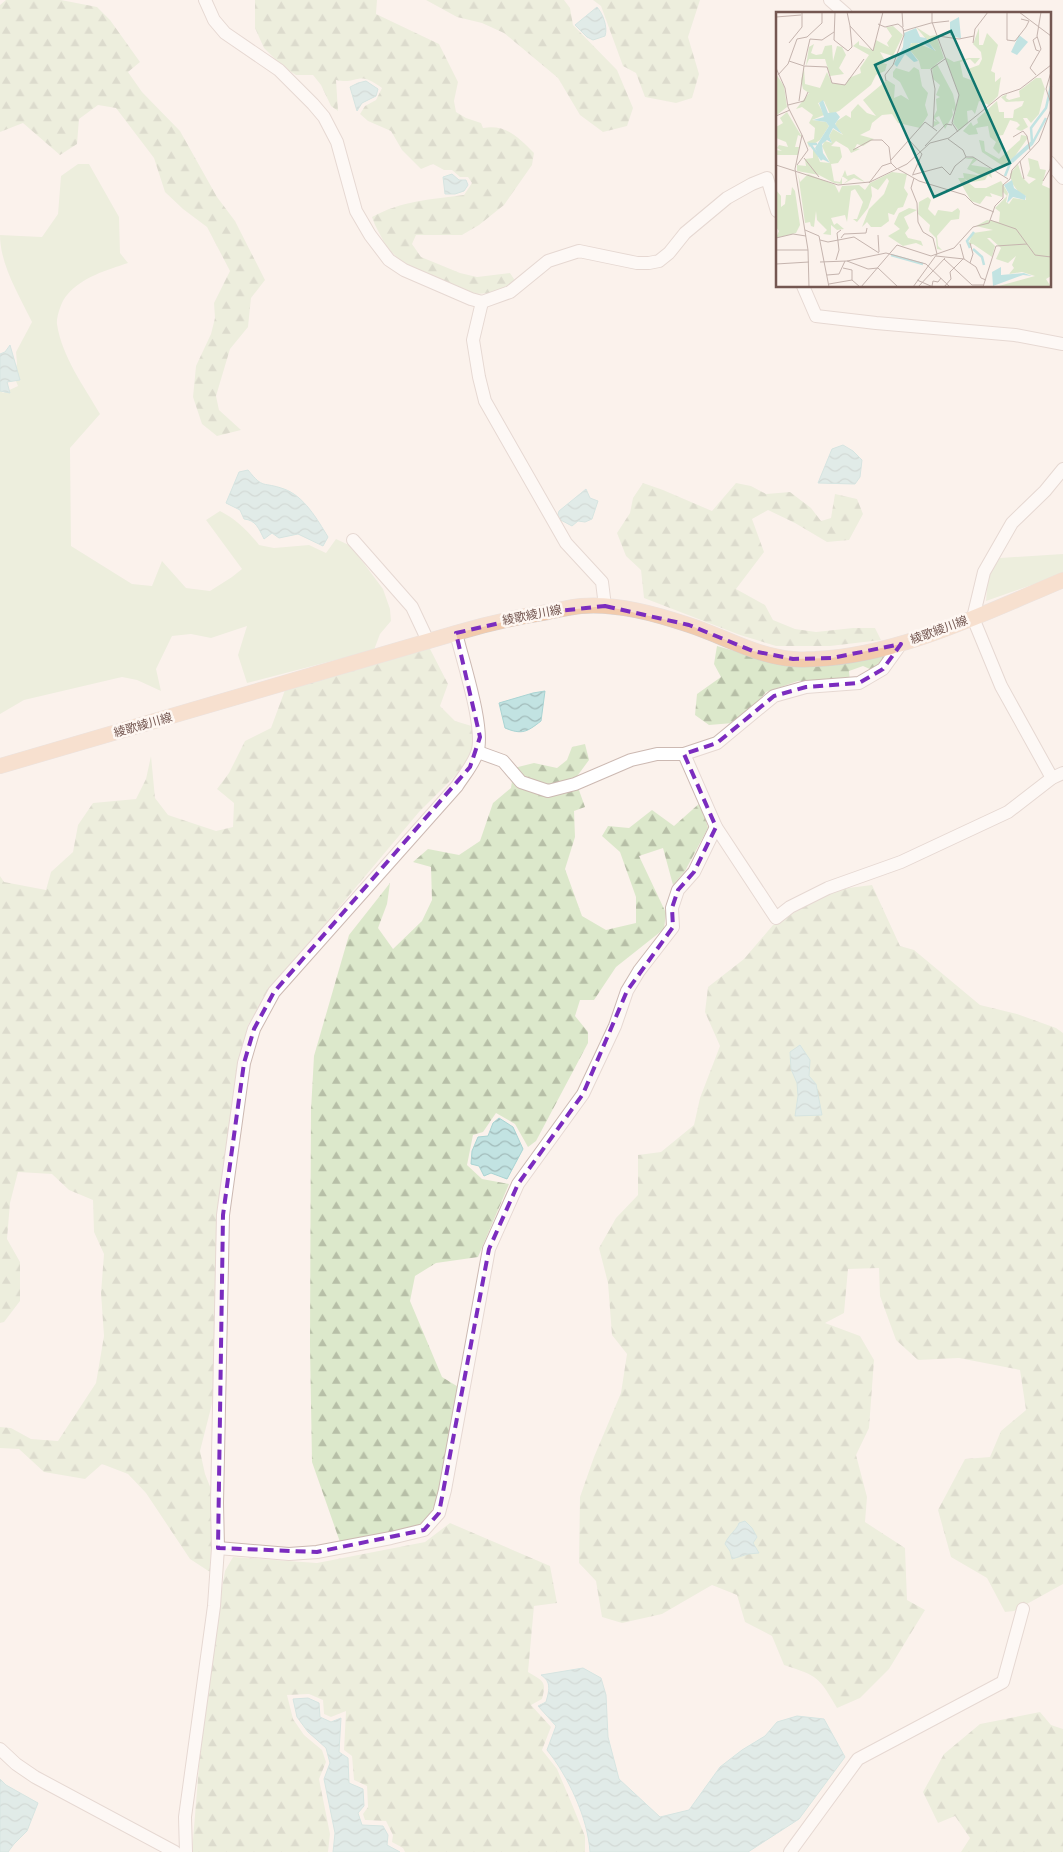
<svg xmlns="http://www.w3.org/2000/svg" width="1063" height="1852" viewBox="0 0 1063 1852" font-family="'Varela Round','Noto Sans JP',sans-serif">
<defs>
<pattern id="forest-firs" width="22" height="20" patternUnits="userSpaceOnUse" patternTransform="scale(1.25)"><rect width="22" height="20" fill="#dce8cb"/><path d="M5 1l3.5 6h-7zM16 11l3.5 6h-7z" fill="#b7bfa7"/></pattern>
<pattern id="water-waves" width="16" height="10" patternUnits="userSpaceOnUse" patternTransform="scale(1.25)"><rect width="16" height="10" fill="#c2e3e2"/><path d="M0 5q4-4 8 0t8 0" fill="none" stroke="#a2bbba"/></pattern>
</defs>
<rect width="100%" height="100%" fill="#fbf2ec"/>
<g fill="#dce8cb">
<path d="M78,164H89L119,217L120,253L128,263C107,270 82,277 67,295C62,300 56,317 57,324C62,357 84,386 100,414L70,448L71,546L132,584L152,586L162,561L186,588L210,591L232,577L242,569L206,520L220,511C236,519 248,531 259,545L274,548L309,545L326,553L336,539L351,546L383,589L390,609L391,621L380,634L374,650L247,683L238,655L247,626L211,638L191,634L172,636L156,669L161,691L137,680L122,677L24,700L0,714V390L3,393L18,386L13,374L17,364L16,352L32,322C19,295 0,265 0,235L42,237L58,214L61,176Z"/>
<path d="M1063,554V574L986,601L988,576L1000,558Z"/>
</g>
<g fill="url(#forest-firs)">
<path d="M6,0H61L97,7L110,20L140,62L128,72L142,92L180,131L217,197L235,221L265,280L251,298L248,327L230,349L216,396L219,410L241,430L217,436L202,424L193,397L196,366L211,334L215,318L214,303L230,271L207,227L183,209L165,192L154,158L116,108L98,105L79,119L77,144L60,155L23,123L0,132V5Z"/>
<path d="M255,0H377L376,14L439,44L458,82L454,101L456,112L466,118L481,123L483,128C507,124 519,138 534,153L532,165L504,205L479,225L462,235H416L412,244L421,257L460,273L477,277L510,273L516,282L493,293L475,294L403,264L386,246L375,225L372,217C401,201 432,199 464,195L472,183L468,177H460L452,170H444L433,164L421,169L402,150L391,131L368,121L360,114L365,106L376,100L382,88C357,69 359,85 336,80L338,111L331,106L321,85L313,75H296L283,67L264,48L255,28Z"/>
<path d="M426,0H564L570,8L573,25L617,70L633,108L627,126L603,132L580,115L558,78L504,33L482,23L457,17Z"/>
<path d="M593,0H700L688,37L699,74L692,98L676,103L645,97L636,73L623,66L601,6Z"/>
<path d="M643,483L663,490L712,511L736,483L751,486L766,494L790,492L811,508L821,521L831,518L835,494L857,499L863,514L849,540L827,542L795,523L768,510L752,519L764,552L736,589L765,605L773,620L795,629L816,632L853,628H875L881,640L830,646H776L740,635L644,598L641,570L626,556L617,533L630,513L633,498Z"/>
<path d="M717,646L745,654L854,662L886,656L872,670L863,666L849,671L850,681H798L766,692L747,715L733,723L709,725L695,715L697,694L721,677L714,664Z"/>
<path d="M429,647L448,684L440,706L455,721L475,727L473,751L461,770L419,812L268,992L248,1025L239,1062L213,1400L200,1451L205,1474L213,1494L210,1572L190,1559L146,1493L128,1474L102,1464L85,1479L44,1472L19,1449L0,1448V1427L11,1428L31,1439L58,1441L96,1383L104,1336L101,1293L104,1254L94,1232L93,1200L69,1190L52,1174L18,1172L10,1203L7,1239L20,1262V1301L4,1322L0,1323V876L4,882L46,890L51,872L73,852L78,825L93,803L136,799L146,779L151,756L155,798L168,815L216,831L233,827L234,803L217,789L229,773L245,741L271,728L285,690Z"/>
<path d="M585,744L589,760L575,779L585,807L574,811L575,837L565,869L582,916L606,930L636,923V897L620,852L602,836L608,826L629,828L652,810L674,826L701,802L708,828L685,871L673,885L663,848L639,856L666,913L664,929L616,967L594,1000H580L575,1016L588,1032V1043L536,1141L528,1147L515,1124L496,1113L483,1132L473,1135L467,1165L482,1179L509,1184L478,1257L436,1263L415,1276L410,1301L442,1377L460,1388L441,1492L431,1512L418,1526L340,1542L312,1462L310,1345L311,1110L314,1056L349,935L390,883L387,904L378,928L393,949L422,921L432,900L431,867L413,862L428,849L459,855L480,841L493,803L511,788L514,768L534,763L557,768L567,760L572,747Z"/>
<path d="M872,885L900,946L914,950L980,1005L1017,1014L1056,1028L1063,1033V1584L1014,1611L1005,1612L987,1578L951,1557L938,1510L965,1459L990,1457L1001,1431L1026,1410L1020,1370L959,1358L918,1360L896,1340L880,1296L879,1268L848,1269L844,1313L825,1323L860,1336L874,1360L869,1428L856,1455L867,1497L865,1522L905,1548L907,1600L925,1610L889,1669L860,1698L837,1708C819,1677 818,1676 784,1665L772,1636L745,1622L737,1595L712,1585L662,1614L622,1623L602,1617L596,1581L579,1563L580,1497L594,1457L621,1393L627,1354L612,1335L608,1283L599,1248L616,1218L638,1195V1155L661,1152L694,1125L700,1098L720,1046L705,1012L708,987L744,959L773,925L832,890Z"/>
<path d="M450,1523L550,1566L557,1603L534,1606L528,1672C543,1681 547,1681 542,1699L531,1705L551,1727L542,1750L557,1769L571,1802L585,1836V1852H405L403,1848L392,1842L393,1835L386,1821L365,1820L363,1814L368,1807L367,1786L354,1780L352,1756L344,1750L346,1711L331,1717L324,1714L323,1700L309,1694L287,1695L293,1719L304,1735L322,1750L326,1762L319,1779L330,1834L328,1852H192L206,1680L225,1571L233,1557L317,1563L425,1542Z"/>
<path d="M1040,1712L1051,1725L1063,1729V1852H961L970,1838L955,1816L938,1823L923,1792L944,1754L980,1724Z"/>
</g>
<g fill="url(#water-waves)" stroke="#a9d4d3">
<path d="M597,7C603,14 608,27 605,36L593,40L587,37L575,25Z"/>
<path d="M366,81L378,89L376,96L362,103L357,111L350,87L358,83Z"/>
<path d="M452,174L459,180H466L468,185L464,191L455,194H445L443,177Z"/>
<path d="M10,345L20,380L7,382L10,393L0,391V354L5,352Z"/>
<path d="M843,445L853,451L862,460L860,477L855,484L818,483L832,449Z"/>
<path d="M248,470C264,490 262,481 284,489C304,496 317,519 328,537L323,546L298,534L279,538L272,533L264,539C259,529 256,520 244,519L240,510L226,503L239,472Z"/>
<path d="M586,489L590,498L598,501L592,519L585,522L578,521L572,526L557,518L559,511Z"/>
<path d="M545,691L541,721C527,732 522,735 505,728L499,703L533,693Z"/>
<path d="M800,1045L810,1060L809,1076L816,1084L822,1115L795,1116L798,1096L797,1083L791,1069L790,1052Z"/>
<path d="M499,1118L513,1127L523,1149L507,1179L491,1173L484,1176L479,1166L471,1164L472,1151L478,1137L488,1136L493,1123Z"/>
<path d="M745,1521L752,1528L757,1537L753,1543L759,1553L748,1554L732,1559L730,1551L725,1544C728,1535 737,1530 739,1523Z"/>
<path d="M583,1668L601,1678L606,1695L608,1737L619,1779L660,1817L689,1810L720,1767L742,1750L765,1736L777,1722L797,1716L824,1719L845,1757L799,1819L748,1852H590C588,1818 568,1776 547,1750L556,1726L538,1706L546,1702C549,1691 552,1682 541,1675Z"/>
<path d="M308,1698L319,1703L320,1717L331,1722L341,1718L339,1752L348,1758L349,1783L363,1789L364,1806L358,1813L362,1825L383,1826L388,1835L387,1845L400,1852H333L335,1833L324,1779L330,1763L326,1748L308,1732L297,1717L293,1699Z"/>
<path d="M0,1779L6,1785L38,1803L27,1831L14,1844L8,1852H0Z"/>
</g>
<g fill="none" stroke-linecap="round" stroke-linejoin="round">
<g stroke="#ccb9b2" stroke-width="14">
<g id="minor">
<path d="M205,0L214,20L225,33L279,70L313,104L324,117L337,142L356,211L370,235L389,260L404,270L471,299L482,302L510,292L548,261L579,251L637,263H649L659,261L669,253L685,233L727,198L752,184L767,178L777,211"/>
<path d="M830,0L846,14"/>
<path d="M1049,162L1063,178"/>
<path d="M803,286L816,316L876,323L1015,335L1063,344"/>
<path d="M482,302L473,340L479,377L485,401L566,543L602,582L605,606"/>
<path d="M353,540L412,607L428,641"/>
<path d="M478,752L503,761L521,782L548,791L575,784L631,760L657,754H684L717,743L774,696L806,687L859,683L883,669L901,644"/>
<path d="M684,754L716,827L776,918L790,907L828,888L901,862L1008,812L1052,778L1063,773"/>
<path d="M1052,778L1001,686L973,618L984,572L1012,523L1045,491L1063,469"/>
<path d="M218,1548L289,1554L317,1552L391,1538L424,1530L439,1513L445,1490L489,1249L518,1184L583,1094L615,1026L627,991L639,971L673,927L672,908L678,890L694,872L716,827"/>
<path d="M0,1749L16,1764L35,1777L175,1852"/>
<path d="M186,1852L185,1817L214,1606L218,1548L217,1503L223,1215L244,1063L254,1029L274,992L457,786C464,775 473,765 477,753C486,730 462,659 456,633"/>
<path d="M790,1852L858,1759L1003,1682L1023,1609"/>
</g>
</g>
<g stroke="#d8d0ce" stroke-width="16">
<path id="major" d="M0,766L456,633C486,624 516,617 548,612C559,610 570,607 581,606C617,603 656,614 689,625C723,636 756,656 793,659C800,660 808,659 815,659C898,656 987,612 1063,580"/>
</g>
<use href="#minor" stroke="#fff" stroke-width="12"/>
<use href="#major" stroke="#f2cbac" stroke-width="15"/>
</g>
<path d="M0 0H1063V1852H0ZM605,606L689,625L753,651L793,659L832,658L901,644L883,669L859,683L806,687L774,696L717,743L684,754L716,827L694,872L678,890L672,908L673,927L627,991L583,1094L518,1184L489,1249L439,1513L424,1530L317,1552L218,1548L223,1215L244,1063L254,1029L274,992L470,767L480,737L456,633L548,612Z" fill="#fbf2ec" fill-opacity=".55" fill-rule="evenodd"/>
<path fill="none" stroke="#7b2cbf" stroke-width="4" stroke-dasharray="10 6" stroke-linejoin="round" d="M605,606L689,625L753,651L793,659L832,658L901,644L883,669L859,683L806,687L774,696L717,743L684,754L716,827L694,872L678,890L672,908L673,927L627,991L583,1094L518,1184L489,1249L439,1513L424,1530L317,1552L218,1548L223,1215L244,1063L254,1029L274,992L470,767L480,737L456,633L548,612Z"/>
<g text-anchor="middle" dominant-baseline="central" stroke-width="5" stroke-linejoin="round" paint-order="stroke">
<g font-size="12" fill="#745751" stroke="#fef7f2">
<text transform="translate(532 615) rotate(-11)">綾歌綾川線</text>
<text transform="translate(939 630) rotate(-20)">綾歌綾川線</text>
<text transform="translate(143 725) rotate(-16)">綾歌綾川線</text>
</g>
</g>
<g transform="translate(776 12)">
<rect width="275" height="275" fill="#fbf2ec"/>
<path d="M260,66H265L269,77L263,102L255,111L251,106H247L252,115L245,119L240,117L244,113L241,110L234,108L227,123L221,124L227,134L223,142L217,136L220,130L214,125L212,114L200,116L202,122L193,123L187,119L195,110L197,114L202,111L201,107L221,89L223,100H228V106H237L238,98L246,94L248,89L230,90L225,85L231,82L230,86L233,88L244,85L243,79Z" fill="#dce8cb"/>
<path d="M117,14L127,23L117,44L104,40L108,47L106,51L111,52L109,59L100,63L95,73L63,99L54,102L48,89L42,91L48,103L36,108L50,110L53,114L44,128L33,135L31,130L38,127L39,116L33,111L37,103L26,95L20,97L33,81L27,77L25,68L28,56L29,72L44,76L51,60L56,71L69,73L73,66L85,61L84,56L93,43L77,34L83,29V33L97,38L100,28L113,35L111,31L116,24L110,15ZM140,15L154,24L160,23L168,46L154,57H145L143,49L133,37L134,32L139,30L160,39ZM203,16V33H207L211,21L222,33L215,59L219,61V70L225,65L222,84L213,93L203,89L199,102L196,98L191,99L192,111L183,119L177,111L183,83L169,45L178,50L193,46H204L199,52L194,47L184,50L187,65L195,68L192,57L203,53L206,47L205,40L197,32ZM38,32L35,41L40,43L46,42L49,34L56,33L57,49L61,34L66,35L70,43L63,56L68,62L54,64L49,47H33L30,54L33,35ZM161,52L177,82L180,95L178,100L176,96L177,103L169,117L163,104L159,106L164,111L157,115L158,109L161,110L157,106L161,98L160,87L164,85L160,83L164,73L157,67L156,55ZM138,55L143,58L146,74L152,81L149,93L152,103L144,116L122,111L116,102L106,103L96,111L94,118L84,123L98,127L87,134L81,132L79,136L84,137L75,141L72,136L60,129L55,134L64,135L66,145L62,151L55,152L58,169L64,170L69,158L71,164L78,162L89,170L78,166L67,172L72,168L66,164V172L58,171L43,163L21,159V153L30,154L29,147L37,146V138L40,139L44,150L54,151L46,134L49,129L56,131L53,124L57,117L67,123L59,113L61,109L70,103L75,106V100L82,92L91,101L100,104L87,88L111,68L119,73L118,86L125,83L133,88L124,70L117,65V60L120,56L133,60ZM0,62L8,74L11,95L1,103ZM11,100L26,125L22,123L19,135H23L22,143H1L0,138L6,139L1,136L3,133L12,135L10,130L0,126V115L7,111L4,106ZM245,123L251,124V127L234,151L227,154L206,140L203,128L208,129L209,139L223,147L244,128ZM197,145L201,148L195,153L214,156L216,166L212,163L209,168L196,170L188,167L199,176H210L225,169L232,181L230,190L233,192L237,186L250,188V184L243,181L236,171L234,162L242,152L246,165L253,172L260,167L251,164L254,157L252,146L262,149L264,157L270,158L266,173L275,177V264L270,267L275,275H219L259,264L246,260L233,262L238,256L236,253L240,244L232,251L220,247L225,236L214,226H211L219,234L216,245L197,232L192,233L197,221L217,218L200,214L211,208L223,210L224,200L219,196L231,184L227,180L226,185L214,181L216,185L210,184L204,192L195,189L182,166H188L187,161L207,164L191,157L197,147H188ZM116,160L131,162L128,176L132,182L127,195L122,196L118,203L112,201L113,209L105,215H95L91,210L86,215L93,197L108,182L113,169L111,166L102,178L95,174L96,184L92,196L81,210L77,207H81L87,190L79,177L75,179L71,210L69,203L55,206L58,213L61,211L68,217L61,218L55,213V223L47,222L51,218L41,208L40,199L38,215L35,214L34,210L29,211L22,161L24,170L32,162L59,173L63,181L66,174L83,173L89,178L94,171ZM16,175L19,179L24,213L20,221L0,226L3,219L0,215V178L5,184V195L9,192L10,183H15ZM152,185L155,188L152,197L159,204L162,198L176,200L182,196L184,199L183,207L175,208L161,224L162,234L166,238L161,237L160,226L153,219L154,213L142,202L143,190ZM133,196L141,198L128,205L133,216L129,221L132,226L145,229L147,234L140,231L127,234L112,224L124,217L118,212L123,201Z" fill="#dce8cb"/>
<path d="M183,5L185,26H183L174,23V10ZM140,16L144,25L150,26L159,39L146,31H135L133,37L142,49L138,50L129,42L121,55L118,52L127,35L128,21ZM243,23L252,30L241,43L235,40ZM47,88L52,101L60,100L64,105L59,112L66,122L57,116L53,124L56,131L51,128L46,132L47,141L54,151L44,146L39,136L53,114L50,110L37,108L48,105L43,91ZM236,168L238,176L250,184L249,188L237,185L231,191L233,182L228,173ZM225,255V263L248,261L256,264L247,263L217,274L216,260Z" fill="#c2e3e2"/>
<path fill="none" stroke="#c2e3e2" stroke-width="2.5" d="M41,132H34L46,148M236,150L256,132L270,106M229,164L235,149L256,130L255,116L270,96L275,74M194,236L191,229L198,220M197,237L206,245L208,253M115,243L147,252"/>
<path fill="none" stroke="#c5b4ae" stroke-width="1" d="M59,0L58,28L72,39L76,35L74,14M71,0L74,14L97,39L107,0M126,0L127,15M156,0V10L183,83L176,111L182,120M231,0V28L239,29L250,15L253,9L245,7M243,0L275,24M0,5L25,3M102,12L109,15L122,12L127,16L128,23L117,53L109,63L110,69M127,19L155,11L173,9M162,24L183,27L198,24M261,25L257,28L260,38L263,39M13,31L26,15V0M197,31L199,17L212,0M13,49L28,54L51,55L56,71L69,73L88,47M28,53L34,27L46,28L58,20M0,56L9,76L12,95L26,123L19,157L32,238L33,275M275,60L270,77L275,91M2,63L12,52L21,27L31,25L46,11V0M260,63L254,56L265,37L261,24L265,0M23,89L28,54M12,93L28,89L32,80M0,104L14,98M157,115L159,77L155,57L169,47M237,125L247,119L251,124L254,138M172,127L187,138L190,145M134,129L146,142L137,162M149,134L170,112L176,113M77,138L95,128H106L113,135L115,151L121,157M28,146L43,165M115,148L149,110L161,119M244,149L248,167M0,153L62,173L94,170L131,152L154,131L173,126L226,83L244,77L275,53M21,153L32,138L26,123M122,157L143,169L189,183L198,192L218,200M136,163L166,155L174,163L179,154L190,145H197L232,167M267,169L274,157L275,140M93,171L106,154L115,151M214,208L240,217L259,243L275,245M29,218L43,224L53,275M102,223L103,240M0,226L17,222L30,224M65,226L68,222L90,221L91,216M44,228L52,230L78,225L103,241M184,232L188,247M0,238H32M160,244L188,247L200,255L205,266L210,268M168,247L196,273H208M60,248L63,238L61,221L65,218M71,249L92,257L102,256L122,275M44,250L71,249L110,241L150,252L174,275M194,251L197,242L194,231M0,252L33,250M67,256L76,258V268M51,263L63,262L69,249M141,268L157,275M53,272L76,268L84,275M156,274L157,269L162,270L165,266M85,275L121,233L155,244L178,236L197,215L213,211L219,194L227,186V173L234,167L236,158L263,129L275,97M137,275L161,242L157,226L147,220L142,210L141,191L135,176L138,166M142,275L169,246M168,275L175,267L174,260L187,247M207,275L220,234L251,232"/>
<path fill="#0f766e" fill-opacity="0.15" stroke="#0f766e" stroke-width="2.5" d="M175,19L234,151L158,185L99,53Z"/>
<rect width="275" height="275" fill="none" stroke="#745751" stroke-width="2.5"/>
</g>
</svg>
